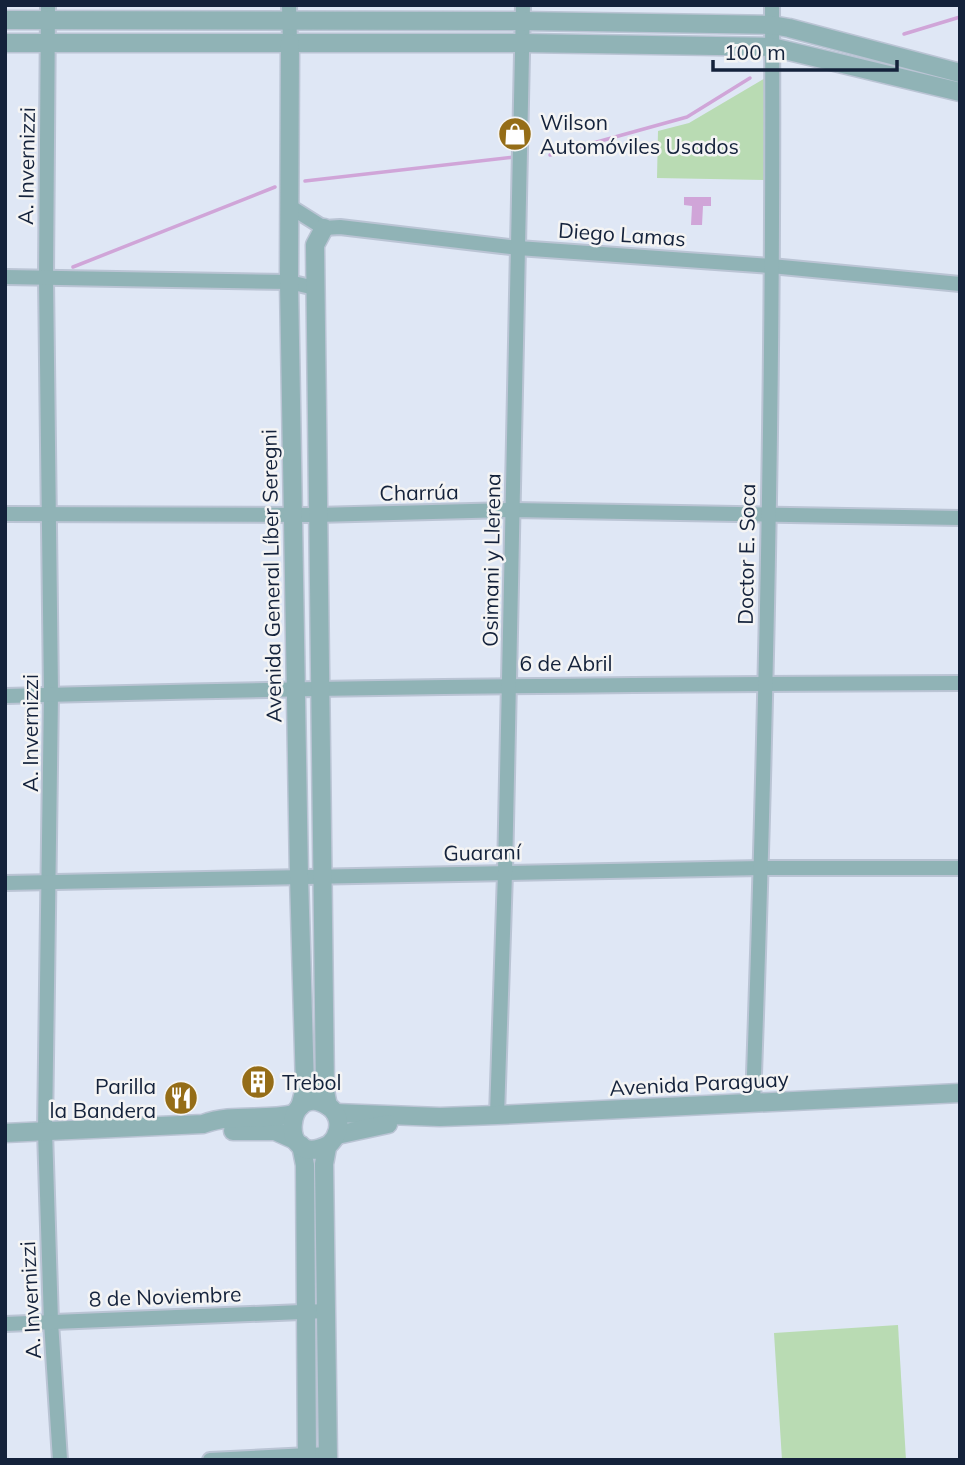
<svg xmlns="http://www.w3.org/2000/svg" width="965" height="1465" viewBox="0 0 965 1465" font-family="Mulish,sans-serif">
<rect width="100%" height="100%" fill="#dfe7f5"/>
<g fill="#b9dbb3">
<path d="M767,77L765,180L657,178L658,131L689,123Z"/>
<path d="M898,1325L906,1460H782L774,1333Z"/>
</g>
<path fill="#d0a5d8" d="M684,197H711V206H703L702,225H691L692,206L684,205Z"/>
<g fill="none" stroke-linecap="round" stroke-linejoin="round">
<g stroke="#d0a5d8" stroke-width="3.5">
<path d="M904,34L960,17"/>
<path d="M550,155L687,117L750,78"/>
<path d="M305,181L515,157"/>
<path d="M73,267L275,187"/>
</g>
<g stroke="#bac4d4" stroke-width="18">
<g id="minor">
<path d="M48,5L46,278L51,694L45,1131L51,1322L60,1460"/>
<path d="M289,5L290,43"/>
<path d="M289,206L324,228L340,227L518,248L771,266L960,284"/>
<path d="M5,277L289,282L315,288"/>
<path d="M5,514L316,515L513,510L960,518"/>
<path d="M5,696C323,687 642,684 960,683"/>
<path d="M5,883L761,868H960"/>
<path d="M753,1103C766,737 774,371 772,5"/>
<path d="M497,1115L505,873L523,5"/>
<path d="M5,1324L326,1311"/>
<path d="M210,1460L328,1454"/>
</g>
</g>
<g stroke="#bac4d4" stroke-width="21">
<g id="tertiary">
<path d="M5,20L523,21L772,25L789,28L960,73"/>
<path d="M5,43H523L772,47L960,92"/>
<path d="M290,43L289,282L299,876L305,1088L300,1107"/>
<path d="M324,228L315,245C316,527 319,809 325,1091L328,1106"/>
<path d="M335,1113L440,1117L497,1115L960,1093"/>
<path d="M233,1131H275L295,1140"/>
<path d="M5,1133L203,1124C232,1113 264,1121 294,1114"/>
<path d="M337,1135L388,1124"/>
<path d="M301,1145L305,1165L307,1460"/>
<path d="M328,1460L324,1164C325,1159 326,1153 327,1148C329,1143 334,1141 336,1135C341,1125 338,1112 328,1106C286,1078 276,1171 328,1145"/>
</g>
</g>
<use href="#minor" stroke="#90b3b6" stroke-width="14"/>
<use href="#tertiary" stroke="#90b3b6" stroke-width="18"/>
</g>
<defs>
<g id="shop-disc" transform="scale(1.75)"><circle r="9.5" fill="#956d17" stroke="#f4f4f4"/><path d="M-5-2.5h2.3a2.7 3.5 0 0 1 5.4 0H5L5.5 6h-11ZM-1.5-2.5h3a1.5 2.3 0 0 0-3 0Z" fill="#fff"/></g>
<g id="building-disc" transform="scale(1.75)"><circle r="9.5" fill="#956d17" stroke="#f4f4f4"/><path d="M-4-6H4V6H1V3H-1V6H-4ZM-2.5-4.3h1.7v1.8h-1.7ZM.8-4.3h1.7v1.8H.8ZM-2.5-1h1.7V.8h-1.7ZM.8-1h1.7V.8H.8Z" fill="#fff"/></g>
<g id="restaurant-disc" transform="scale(1.75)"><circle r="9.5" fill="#956d17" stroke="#f4f4f4"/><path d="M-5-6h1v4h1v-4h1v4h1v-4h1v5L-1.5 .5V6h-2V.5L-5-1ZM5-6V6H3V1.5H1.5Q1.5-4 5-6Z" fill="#fff"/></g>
</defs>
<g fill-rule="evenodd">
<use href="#shop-disc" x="515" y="134"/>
<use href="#building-disc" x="258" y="1082"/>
<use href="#restaurant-disc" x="181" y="1098"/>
</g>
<g text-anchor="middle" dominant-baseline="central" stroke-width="5" stroke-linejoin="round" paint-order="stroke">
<g font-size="21" fill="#14223b" stroke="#f4f4f4" text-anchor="start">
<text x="540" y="122">Wilson<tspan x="540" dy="24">Automóviles Usados</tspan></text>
<text x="282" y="1082">Trebol</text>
<text x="156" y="1086" text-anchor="end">Parilla<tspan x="156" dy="24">la Bandera</tspan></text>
</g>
<g font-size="21" fill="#14223b" stroke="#f4f4f4">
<text transform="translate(26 166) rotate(-89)">A. Invernizzi</text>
<text transform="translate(622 234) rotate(4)">Diego Lamas</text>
<text transform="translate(419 492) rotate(-1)">Charrúa</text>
<text transform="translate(746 554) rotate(-89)">Doctor E. Soca</text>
<text transform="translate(491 560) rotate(-89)">Osimani y Llerena</text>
<text transform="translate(271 576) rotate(-91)">Avenida General Líber Seregni</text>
<text x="566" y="663">6 de Abril</text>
<text transform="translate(30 733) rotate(-90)">A. Invernizzi</text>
<text transform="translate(482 852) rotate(-1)">Guaraní</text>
<text transform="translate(699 1083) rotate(-3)">Avenida Paraguay</text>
<text transform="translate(165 1296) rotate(-2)">8 de Noviembre</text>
<text transform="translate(30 1300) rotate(-93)">A. Invernizzi</text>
</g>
</g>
<rect width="965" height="1465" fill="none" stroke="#14223b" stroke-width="14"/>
<path d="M713 60v10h184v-10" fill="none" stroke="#14223b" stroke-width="3.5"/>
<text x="724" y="60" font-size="21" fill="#14223b" stroke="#f4f4f4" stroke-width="5" paint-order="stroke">100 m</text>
</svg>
